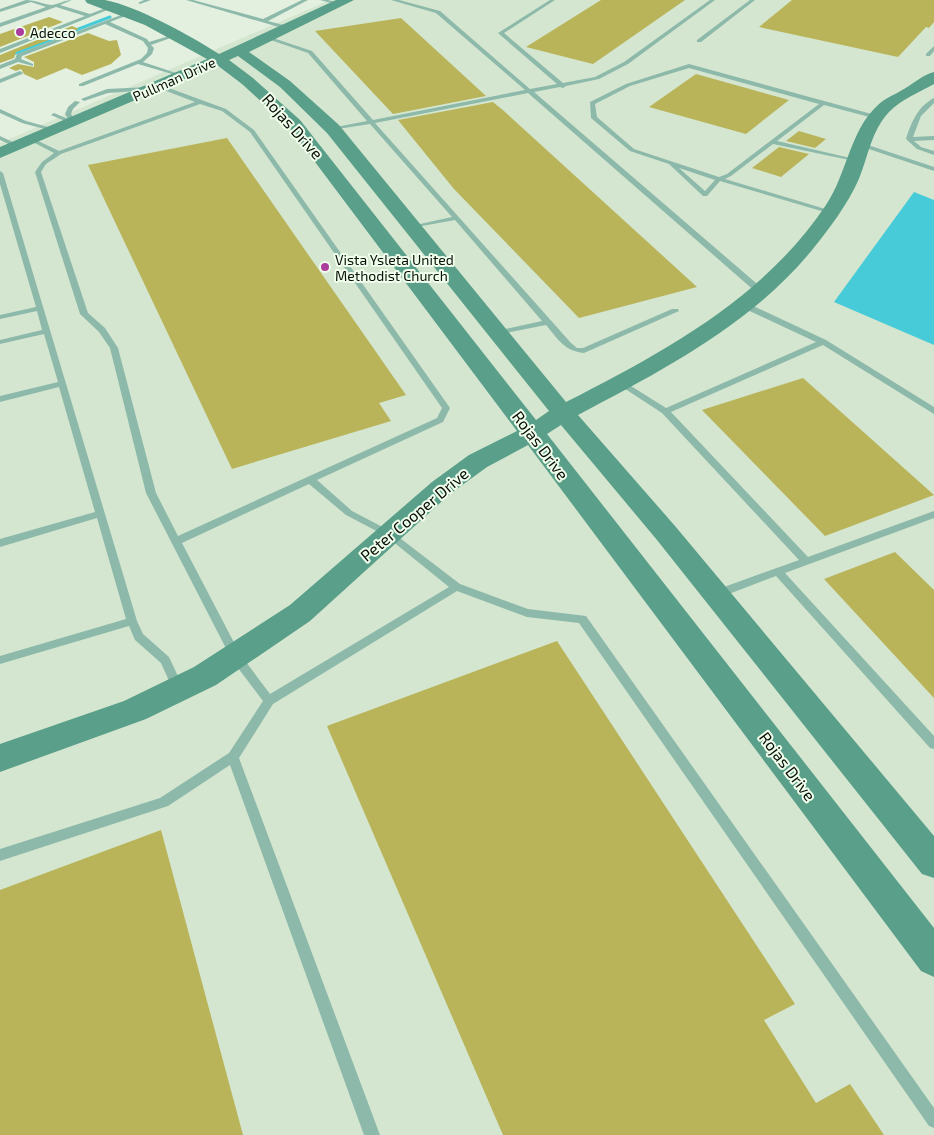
<svg xmlns="http://www.w3.org/2000/svg" width="934" height="1135" viewBox="0 0 934 1135" font-family="'Exo 2',sans-serif">
<rect width="100%" height="100%" fill="#e3f0df"/>
<path fill="#d4e6cf" d="M330,0H934V1135H0V143Z"/>
<path fill="#47cbd9" d="M914,192L934,200V345L834,302Z"/>
<g fill="none" stroke-linecap="round" stroke-linejoin="round">
<path stroke="#47cbd9" stroke-width="3" d="M0,59L110,17"/>
</g>
<g fill="#b9b459">
<path d="M601,0H685L593,64L526,47Z"/>
<path d="M792,0H934V22L929,28L926,27L898,57L759,27Z"/>
<path d="M49,17L63,22L0,47V34Z"/>
<path d="M401,18L486,96L393,114L315,31Z"/>
<path d="M72,26L79,29L16,52L14,58L0,63V55Z"/>
<path d="M88,33L109,41L117,40L121,55L111,64L82,75L66,68L37,80L24,74L21,69L16,71L9,68L18,64L34,67V62L24,57Z"/>
<path d="M696,74L789,100L746,134L649,107Z"/>
<path d="M493,102L504,111L697,287L579,318L454,189L398,120Z"/>
<path d="M799,131L826,139L815,148L786,141Z"/>
<path d="M227,138L406,395L379,403L391,421L232,469L88,165Z"/>
<path d="M779,147L809,154L781,177L752,168Z"/>
<path d="M803,378L934,495L825,536L702,410Z"/>
<path d="M895,552L934,590V698L824,579Z"/>
<path d="M557,641L795,1004L764,1020L816,1103L850,1084L884,1135H503L327,726Z"/>
<path d="M161,830L243,1135H0V890Z"/>
</g>
<g fill="none" stroke-linecap="round" stroke-linejoin="round">
<g fill="#8db9aa" fill-rule="evenodd">
<path d="M26,0C35,0 46,5 52,5C59,4 65,0 72,0L60,5L90,14L111,6L115,7L0,53V49L85,16L56,7L0,27V23L46,7L31,2L0,12V9Z"/>
<path d="M144,0H151L140,4L138,3Z"/>
<path d="M186,0H193L263,19L302,0H308L268,21L291,27L289,30Z"/>
<path d="M320,0H328L341,4L339,5Z"/>
<path d="M391,0H399L440,11L530,89L557,84L498,33L550,0H555L504,33L563,83L595,77L624,62L710,0H715L628,64L599,79L566,86L563,88L560,87L534,92L763,289V293H757L528,93L375,123L571,343L577,348H583L672,309H678L679,311L584,353C564,351 558,339 546,325L496,335V331L542,321L455,220L411,228V226L452,217L370,124L331,130V128L367,121L308,53L265,38L270,37L312,51L373,120L525,90L436,13Z"/>
<path d="M750,0H755L701,42H697V40Z"/>
<path d="M129,12L131,14L110,22L147,39L149,42L179,33V35L151,45L154,48L152,54L143,62L182,75V77L138,64L83,86H79V84L141,59L147,53L148,48L143,41L105,24L22,56L21,59L33,64V66L18,62L0,69V65L15,59L17,54Z"/>
<path d="M934,46V51L930,56H926V54Z"/>
<path d="M689,64L879,116L880,117L877,119L824,105L777,141L859,160V162L773,144L731,176L725,179L832,211V213H828L720,181L707,196H703L669,164L630,151L591,118L590,102L626,84ZM689,68L819,104L727,174L719,177L634,149L597,117L595,104L630,86ZM679,168L715,180L705,191Z"/>
<path d="M20,71L23,73L22,74L0,83V79Z"/>
<path d="M158,84L226,109L254,130L450,408L443,422L317,480L352,511L392,532L460,584L528,609L586,616L934,1108V1128L929,1126L579,623L527,617L457,591L273,704L239,758L380,1135H364L230,765L168,806L0,861V849L160,798L229,753L263,701L232,660L146,493L110,348L99,332L80,314L35,172L42,162L54,153L29,140L34,139L59,151L195,102L156,87V85ZM200,104L222,111L250,132L442,408L437,418L178,536L156,493L118,348L105,328L88,313L41,172L46,164L61,154ZM309,484L346,515L386,536L449,587L270,694L240,654L182,543Z"/>
<path d="M148,87L150,88V90L108,93L84,101L81,99L107,89Z"/>
<path d="M934,98V103L921,116L913,137L934,136V140L914,141L921,147L934,151V155L917,149L906,139C911,123 918,106 934,98Z"/>
<path d="M75,101L80,102L73,109L71,114L77,123L76,124H72L51,115L54,113L68,119L65,114L68,107Z"/>
<path d="M0,109L26,121L59,130L56,132L22,123L0,113Z"/>
<path d="M0,136L19,145L20,146L15,147L0,140Z"/>
<path d="M862,143L934,167V171L860,146V144Z"/>
<path d="M0,171L3,173L137,621L143,634L169,657L184,689L182,692L178,694L174,692L161,663L135,640L129,626L0,664V656L126,619L97,518L0,547V539L95,512L59,387L0,402V396L58,382L44,334L0,344V340L42,330L37,311L0,319V315L36,307L0,184Z"/>
<path d="M741,303H747L826,340L934,407V414L823,345L671,412L808,557L934,511V518L785,573L934,736V749L930,748L776,576L721,597H713L712,594L713,591L799,560L662,413L616,383L617,381H623L666,408L816,342L741,307Z"/>
</g>
<path fill="#5a9f8a" fill-rule="evenodd" d="M85,0C92,0 99,0 105,0C137,6 191,36 219,54L336,0H354L249,52L290,81L339,125L566,402C664,352 764,298 826,205C847,174 850,130 878,105C885,98 896,94 904,89C914,83 923,75 934,72V84C920,92 900,100 889,112C871,131 868,158 858,181C847,205 829,229 812,250C751,325 661,371 578,415L675,526L934,836V878L922,874L657,540L561,425L547,434L934,928V977L921,971L528,445L487,467L450,494L310,621L216,685L146,719L0,772V744L124,701L194,667L290,605L432,482L469,455L517,431L288,126L242,84L217,65L0,158V147L207,59L145,25L87,3ZM238,56L280,87L327,133L549,411L536,420L300,120L253,78L229,60Z"/>
</g>
<g fill="#aa3d9d" stroke="#f0feec" stroke-width="2">
<circle cx="20" cy="32" r="5"/>
<circle cx="325" cy="267" r="5"/>
</g>
<g text-anchor="middle" dominant-baseline="central" stroke-width="4" stroke-linejoin="round" paint-order="stroke">
<g font-size="14" fill="#0a0e09" stroke="#f0feec" text-anchor="start">
<text x="30" y="32">Adecco</text>
<text x="335" y="259">Vista Ysleta United<tspan x="335" dy="16">Methodist Church</tspan></text>
</g>
<g font-size="14" fill="#0a0e09" stroke="#f0feec">
<text transform="translate(174 79) rotate(-24)">Pullman Drive</text>
</g>
<g font-size="16" fill="#0a0e09" stroke="#f0feec">
<text transform="translate(293 126) rotate(48)">Rojas Drive</text>
<text transform="translate(541 445) rotate(53)">Rojas Drive</text>
<text transform="translate(414 514) rotate(-40)">Peter Cooper Drive</text>
<text transform="translate(788 766) rotate(53)">Rojas Drive</text>
</g>
</g>
</svg>
